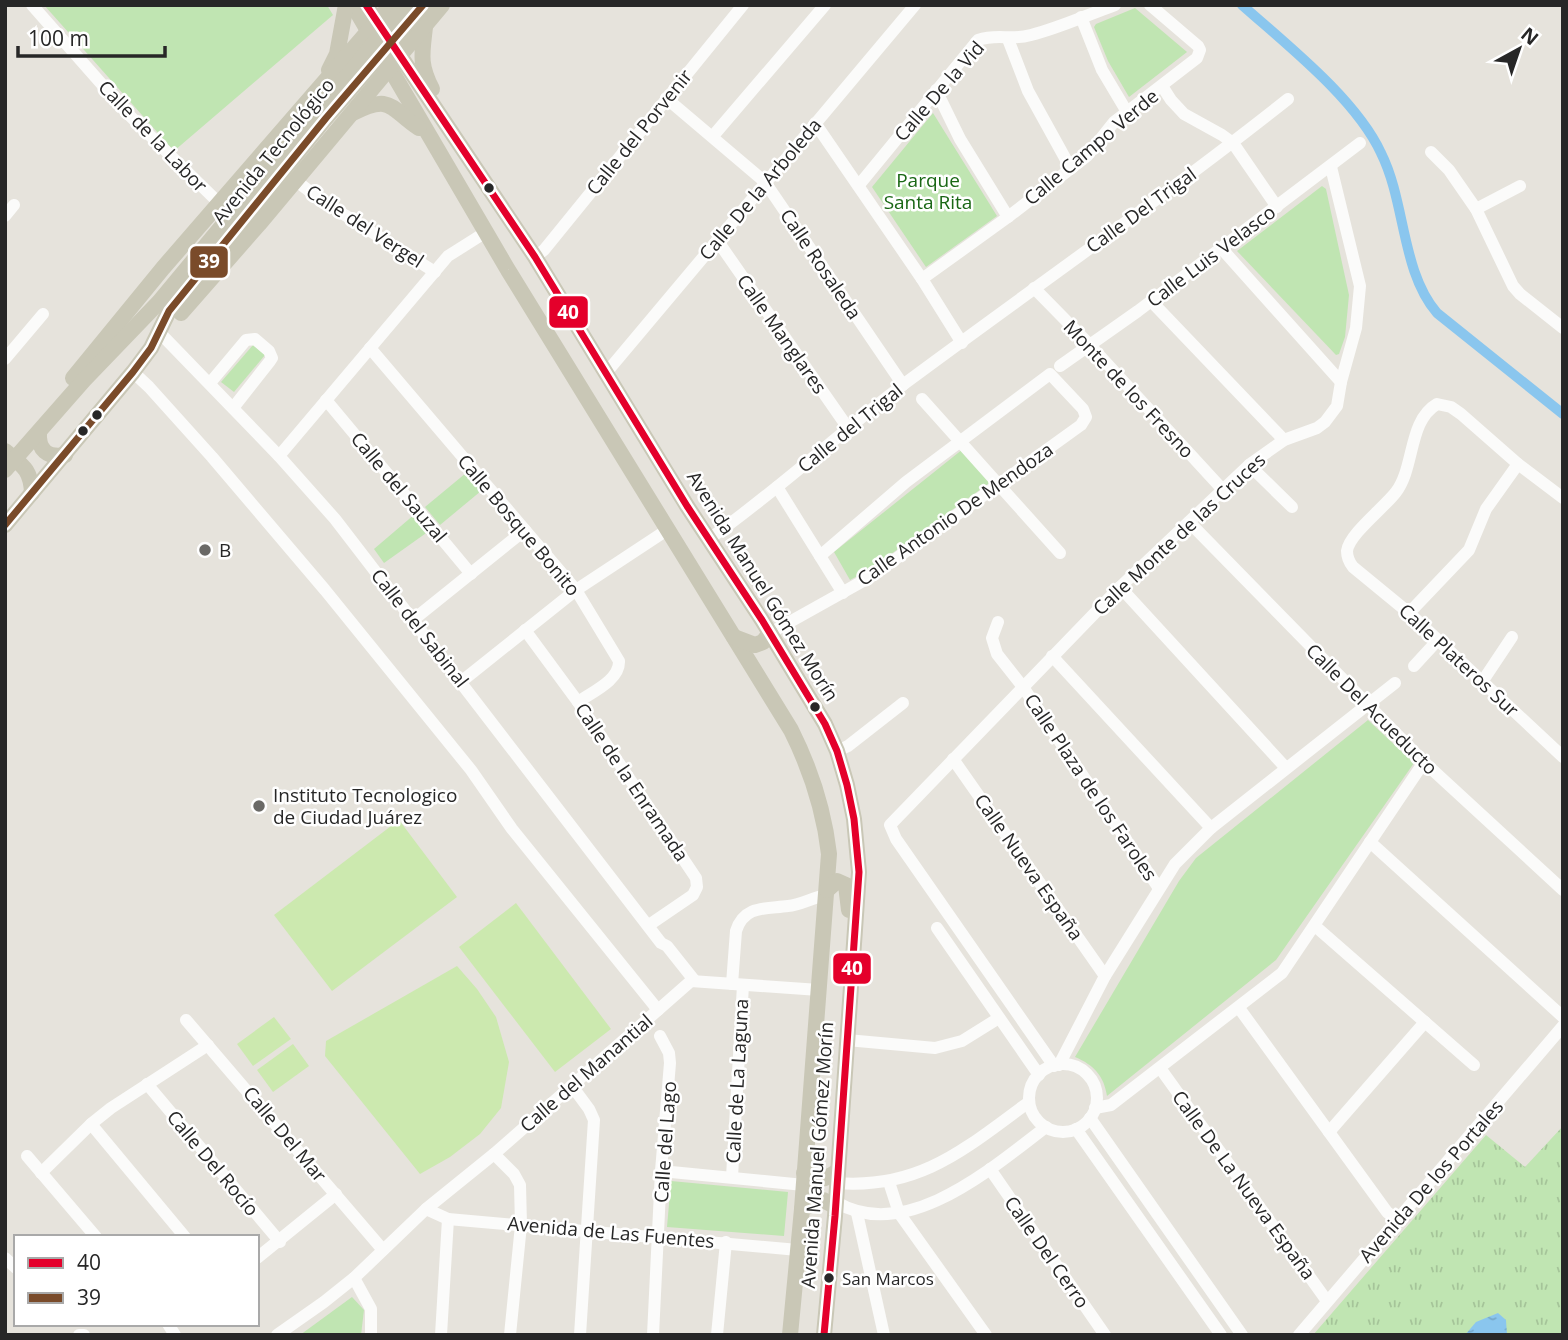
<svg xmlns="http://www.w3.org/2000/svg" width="1568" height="1340" viewBox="0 0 1568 1340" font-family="'Open Sans',sans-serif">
<defs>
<pattern id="grass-tufts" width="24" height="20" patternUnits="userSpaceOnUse" patternTransform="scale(1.75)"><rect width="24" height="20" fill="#c0e5b2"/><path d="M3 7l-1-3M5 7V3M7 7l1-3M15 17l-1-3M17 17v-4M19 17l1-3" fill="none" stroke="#a5c499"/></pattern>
<pattern id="water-ripples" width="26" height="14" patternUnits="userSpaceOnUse" patternTransform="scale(1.75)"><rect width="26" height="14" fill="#8ac6ee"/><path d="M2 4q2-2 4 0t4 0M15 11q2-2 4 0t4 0" fill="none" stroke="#7ac"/></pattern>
</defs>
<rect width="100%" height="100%" fill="#e6e3dc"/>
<path fill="url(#grass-tufts)" d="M1563,1126V1335H1313L1486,1135L1525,1167Z"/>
<g fill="#c0e5b2">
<path d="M44,5H327L333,15L174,151Z"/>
<path d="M1135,8L1187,52L1129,97L1108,61L1094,27L1096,24Z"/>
<path d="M933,113L997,216L926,267L872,187Z"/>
<path d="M1322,186L1326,189L1349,295L1345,337L1339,354L1336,355L1237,251Z"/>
<path d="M253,345L265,355L234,392L221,382Z"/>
<path d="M963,449L992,481L869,570L850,580L834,552Z"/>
<path d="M466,473L481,491L440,525L425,507Z"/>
<path d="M415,514L429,531L384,563L374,549Z"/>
<path d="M1368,720L1414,763L1276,960L1107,1096C1104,1076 1094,1065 1075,1057L1179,881L1196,858Z"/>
<path d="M671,1181L788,1192L784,1236L667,1227Z"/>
<path d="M352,1297L364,1310L361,1335H300Z"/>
</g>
<g fill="#cce9af">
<path d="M399,820L457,897L332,991L274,915Z"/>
<path d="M516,903L611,1029L555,1072L459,947Z"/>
<path d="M457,966L477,989L496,1017L509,1062L501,1108L480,1134L450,1157L420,1174L325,1056L326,1041Z"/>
<path d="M274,1017L291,1039L253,1066L237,1044Z"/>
<path d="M293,1044L309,1066L273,1092L257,1070Z"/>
</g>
<path fill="url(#water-ripples)" d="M1498,1313L1506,1320L1507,1335H1465L1476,1322Z"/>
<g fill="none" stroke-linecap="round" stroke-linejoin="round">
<path stroke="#8ac6ee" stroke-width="10" d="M1242,5C1287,45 1356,99 1381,153C1406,203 1401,271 1437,313L1563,414"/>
<g stroke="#fbfbfa" stroke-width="12">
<path d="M32,5L128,114L219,203"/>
<path d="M1081,17L1102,70L1127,112"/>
<path d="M1008,39L1028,91L1070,167"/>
<path d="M1162,86L1171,100L1184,114L1222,135L1233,143L1277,207"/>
<path d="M936,90L960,139L1008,217"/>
<path d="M666,98L765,182L903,385"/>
<path d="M815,123L922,279L962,343"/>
<path d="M713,136L825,5"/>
<path d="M1431,152L1449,170L1476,209L1513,286L1520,294L1563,328"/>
<path d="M295,180L321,200L435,272"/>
<path d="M859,185L978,40C999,33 1010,41 1031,35C1059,28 1087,15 1115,5"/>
<path d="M1476,209L1520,186"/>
<path d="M5,216L14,205"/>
<path d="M717,240L848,428"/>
<path d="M1222,249L1341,382"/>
<path d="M535,257L544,250L743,5"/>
<path d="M922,279L1008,217L1087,156L1114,122L1197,58L1200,50L1198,46L1150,5"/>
<path d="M1034,288L1089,344L1223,490"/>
<path d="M1151,301L1284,440"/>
<path d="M159,332L279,456L335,519L661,943L667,946L694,980"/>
<path d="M370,348L576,590L619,661C620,680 592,692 578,702"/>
<path d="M5,359L43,314"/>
<path d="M1060,366L1138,311L1360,143"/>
<path d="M133,372L149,387L212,457L325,590L471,770L512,829L658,1010"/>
<path d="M606,373L915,5"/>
<path d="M210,383L246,340L255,339L269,351L272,358L270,361L233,408"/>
<path d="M922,399L1060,553"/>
<path d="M326,400L471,574"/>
<path d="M279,456L448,256L486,232"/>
<path d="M1249,465L1292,507"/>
<path d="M777,487L843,593"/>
<path d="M1563,498L1518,464L1461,414L1451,407L1437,404C1408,421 1415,467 1396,492C1385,507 1349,534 1347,551C1347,557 1349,562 1353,567L1409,613L1563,757"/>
<path d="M1189,522L1424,762L1563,890"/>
<path d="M709,539C777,491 838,434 904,384C1032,289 1163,198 1288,99"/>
<path d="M1120,587L1286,768"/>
<path d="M1409,613L1469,550L1486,509L1518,464"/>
<path d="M413,620L525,530"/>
<path d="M998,622L992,638L997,654L1023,687L1158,887"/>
<path d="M525,630L578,702L696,878L697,887L693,895L649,925"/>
<path d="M770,633L872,576L1081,425L1086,417L1083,409L1050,374L906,482L820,556"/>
<path d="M1052,656L1211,828"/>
<path d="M1414,666L1437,641"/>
<path d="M462,681L576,590L667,530"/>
<path d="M1482,682L1512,637"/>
<path d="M837,751L848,746L903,703"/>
<path d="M953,759L1105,976"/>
<path d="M1370,842L1563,1017"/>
<path d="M1315,926L1474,1065"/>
<path d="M937,928L1039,1075"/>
<path d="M732,984L736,931C744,905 766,909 788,906C801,905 813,897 827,895"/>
<path d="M1239,1008L1387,1212L1398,1221"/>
<path d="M186,1020L383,1250"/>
<path d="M847,1040L935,1048L962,1041L999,1018"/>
<circle cx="1063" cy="1098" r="34"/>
<path d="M1059,1065L1105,976L1175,864L1211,828L1395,683"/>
<path d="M1054,1066L896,839L890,825L1120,587L1249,465L1284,440L1317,428L1325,422L1337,406L1341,382L1356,328L1360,286L1331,167"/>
<path d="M1160,1068L1327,1301"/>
<path d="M147,1084L280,1242"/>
<path d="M572,1086L589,1109L594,1120L580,1335"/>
<path d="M1095,1108L1111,1105L1282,973L1424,762"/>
<path d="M1090,1118L1242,1335"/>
<path d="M91,1124L185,1237"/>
<path d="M1076,1129L1221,1335"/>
<path d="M1329,1132L1425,1022"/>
<path d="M494,1154L514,1174L520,1185L521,1225L510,1335"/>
<path d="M27,1156L96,1237"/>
<path d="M990,1169L1105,1335"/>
<path d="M661,1171L804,1185"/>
<path d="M41,1173L91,1124L111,1108L208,1045"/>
<path d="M732,1177L743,985"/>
<path d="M889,1182L899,1213L986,1335"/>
<path d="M836,1183C920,1190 966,1148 1029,1102"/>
<path d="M836,1202C906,1244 992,1168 1046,1127"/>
<path d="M426,1209L448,1219L798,1250"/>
<path d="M857,1213L884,1335"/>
<path d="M5,1258L16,1268"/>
<path d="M257,1258L336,1194"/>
<path d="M354,1278L371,1309V1335"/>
<path d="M168,1324L175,1335"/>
<path d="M79,1335H84"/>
<path d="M277,1335L324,1302L354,1278L426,1209L494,1154L691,981L819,990"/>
<path d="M441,1335L448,1219"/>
<path d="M653,1335L661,1171L670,1063L669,1053L660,1036"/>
<path d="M717,1335L726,1242"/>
<path d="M1299,1335L1563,1026"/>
</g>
<g stroke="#c9c7b6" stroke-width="16">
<path d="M353,5L508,270L791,730C811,770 824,810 829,854L802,1209L790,1335"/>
<path d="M366,5L535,257L687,506L762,620L825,724L837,751L847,785L854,819L859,872L835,1216L824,1335"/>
<path d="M425,27C422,54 419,64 432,89"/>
<path d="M329,70L337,54L346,5"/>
<path d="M353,113C392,93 390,109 419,128"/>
<path d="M181,313L259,224L442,5"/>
<path d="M73,378L163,268L391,5"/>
<path d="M39,432C38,450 47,458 65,455"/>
<path d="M5,451C22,465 31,469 32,493"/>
<path d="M5,470L84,380L159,302L406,5"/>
<path d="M5,525L133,372L151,348L169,311L326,118L423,5"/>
<path d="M734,637L755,645L763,642L770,633"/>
<path d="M827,890L837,881L846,885L849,910"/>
<path d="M804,1173C816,1184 826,1179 838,1171"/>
<path d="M802,1209L823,1200L835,1206"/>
</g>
<g stroke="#fff" stroke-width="12">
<path id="bus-1" d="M366,5L535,257L687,506L762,620L825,724L837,751L847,785L854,819L859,872L835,1216L824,1335"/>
</g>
<g stroke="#fff" stroke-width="12">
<path id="bus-2" d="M5,525L133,372L151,348L169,311L326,118L423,5"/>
</g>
<use href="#bus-1" stroke="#e4002b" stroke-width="7"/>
<use href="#bus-2" stroke="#7a4b2a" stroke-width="7"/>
</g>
<g fill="#272727" stroke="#fff" stroke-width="2.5">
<circle cx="489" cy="188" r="6"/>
<circle cx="97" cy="415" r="6"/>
<circle cx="83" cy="431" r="6"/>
<circle cx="815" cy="707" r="6"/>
<circle cx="829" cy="1278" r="6"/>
</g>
<g fill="#6a6966" stroke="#fff" stroke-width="2.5">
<circle cx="205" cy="550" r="7"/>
<circle cx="259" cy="806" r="7"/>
</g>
<g text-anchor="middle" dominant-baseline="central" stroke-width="5" stroke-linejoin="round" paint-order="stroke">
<g font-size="17" fill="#272727" stroke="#fff" text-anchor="start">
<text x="842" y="1278">San Marcos</text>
</g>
<g font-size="19" fill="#272727" stroke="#fff">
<text transform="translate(939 91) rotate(-49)">Calle De la Vid</text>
<text transform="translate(639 132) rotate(-51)">Calle del Porvenir</text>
<text transform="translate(153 136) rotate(46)">Calle de la Labor</text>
<text transform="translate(1091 147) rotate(-40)">Calle Campo Verde</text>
<text transform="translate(273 151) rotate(-51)">Avenida Tecnológico</text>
<text transform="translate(760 189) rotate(-50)">Calle De la Arboleda</text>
<text transform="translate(1141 210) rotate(-36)">Calle Del Trigal</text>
<text transform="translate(365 226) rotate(33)">Calle del Vergel</text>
<text transform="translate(1211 256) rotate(-37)">Calle Luis Velasco</text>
<text transform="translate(821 264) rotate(56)">Calle Rosaleda</text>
<text transform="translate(782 334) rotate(55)">Calle Manglares</text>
<text transform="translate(1129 389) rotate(47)">Monte de los Fresno</text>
<text transform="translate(850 428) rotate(-39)">Calle del Trigal</text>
<text transform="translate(399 487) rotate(50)">Calle del Sauzal</text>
<text transform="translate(955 514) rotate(-35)">Calle Antonio De Mendoza</text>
<text transform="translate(519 525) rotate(50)">Calle Bosque Bonito</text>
<text transform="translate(1179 534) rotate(-43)">Calle Monte de las Cruces</text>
<text transform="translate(763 586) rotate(58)">Avenida Manuel Gómez Morín</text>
<text transform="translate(420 628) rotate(52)">Calle del Sabinal</text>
<text transform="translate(1459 660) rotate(43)">Calle Plateros Sur</text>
<text transform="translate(1372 709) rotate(45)">Calle Del Acueducto</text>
<text transform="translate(632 782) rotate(56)">Calle de la Enramada</text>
<text transform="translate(1091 787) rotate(56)">Calle Plaza de los Faroles</text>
<text transform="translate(1029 867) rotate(55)">Calle Nueva España</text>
<text transform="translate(586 1073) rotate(-41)">Calle del Manantial</text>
<text transform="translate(737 1081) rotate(-87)">Calle de La Laguna</text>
<text transform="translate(285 1134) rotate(50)">Calle Del Mar</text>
<text transform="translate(665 1142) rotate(-86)">Calle del Lago</text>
<text transform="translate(817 1155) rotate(-86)">Avenida Manuel Gómez Morín</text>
<text transform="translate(213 1163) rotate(50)">Calle Del Rocío</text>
<text transform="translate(1431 1181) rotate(-49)">Avenida De los Portales</text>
<text transform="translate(1244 1185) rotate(54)">Calle De La Nueva España</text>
<text transform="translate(611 1232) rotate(5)">Avenida de Las Fuentes</text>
<text transform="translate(1047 1252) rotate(55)">Calle Del Cerro</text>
</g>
<g font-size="19" fill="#1a6715" stroke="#fff">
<text x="928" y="180">Parque<tspan x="928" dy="22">Santa Rita</tspan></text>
</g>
<g font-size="19" fill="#272727" stroke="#fff" text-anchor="start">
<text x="219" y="550">B</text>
<text x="273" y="795">Instituto Tecnologico<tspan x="273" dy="22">de Ciudad Juárez</tspan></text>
</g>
</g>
<g stroke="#fff" stroke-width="2.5">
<rect x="189" y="245" width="40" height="34" rx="7" fill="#7a4b2a"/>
<rect x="548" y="295" width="41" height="34" rx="7" fill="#e4002b"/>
<rect x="832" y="952" width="40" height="33" rx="7" fill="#e4002b"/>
</g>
<g font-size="19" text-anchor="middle" font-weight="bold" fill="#fff">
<text x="209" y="268">39</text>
<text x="568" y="319">40</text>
<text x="852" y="975">40</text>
</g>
<rect width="1568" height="1340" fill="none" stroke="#272727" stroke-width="14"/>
<rect x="14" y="1235" width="245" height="91" fill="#ffffff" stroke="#a9a9a9" stroke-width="2"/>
<rect x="28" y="1258" width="35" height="10" fill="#e4002b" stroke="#a9a9a9" stroke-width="2"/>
<text x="77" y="1270" font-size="21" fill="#272727">40</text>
<rect x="28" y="1293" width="35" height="10" fill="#7a4b2a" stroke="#a9a9a9" stroke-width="2"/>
<text x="77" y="1305" font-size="21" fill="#272727">39</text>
<g transform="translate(1519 49) rotate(40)" stroke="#ffffff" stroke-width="5" paint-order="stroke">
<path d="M0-5L12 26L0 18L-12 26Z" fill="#272727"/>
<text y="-10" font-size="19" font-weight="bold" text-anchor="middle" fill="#272727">N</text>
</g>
<path d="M18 46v10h147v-10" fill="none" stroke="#272727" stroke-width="3.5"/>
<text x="28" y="46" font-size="21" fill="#272727" stroke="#ffffff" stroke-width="5" paint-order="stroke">100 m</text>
</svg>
